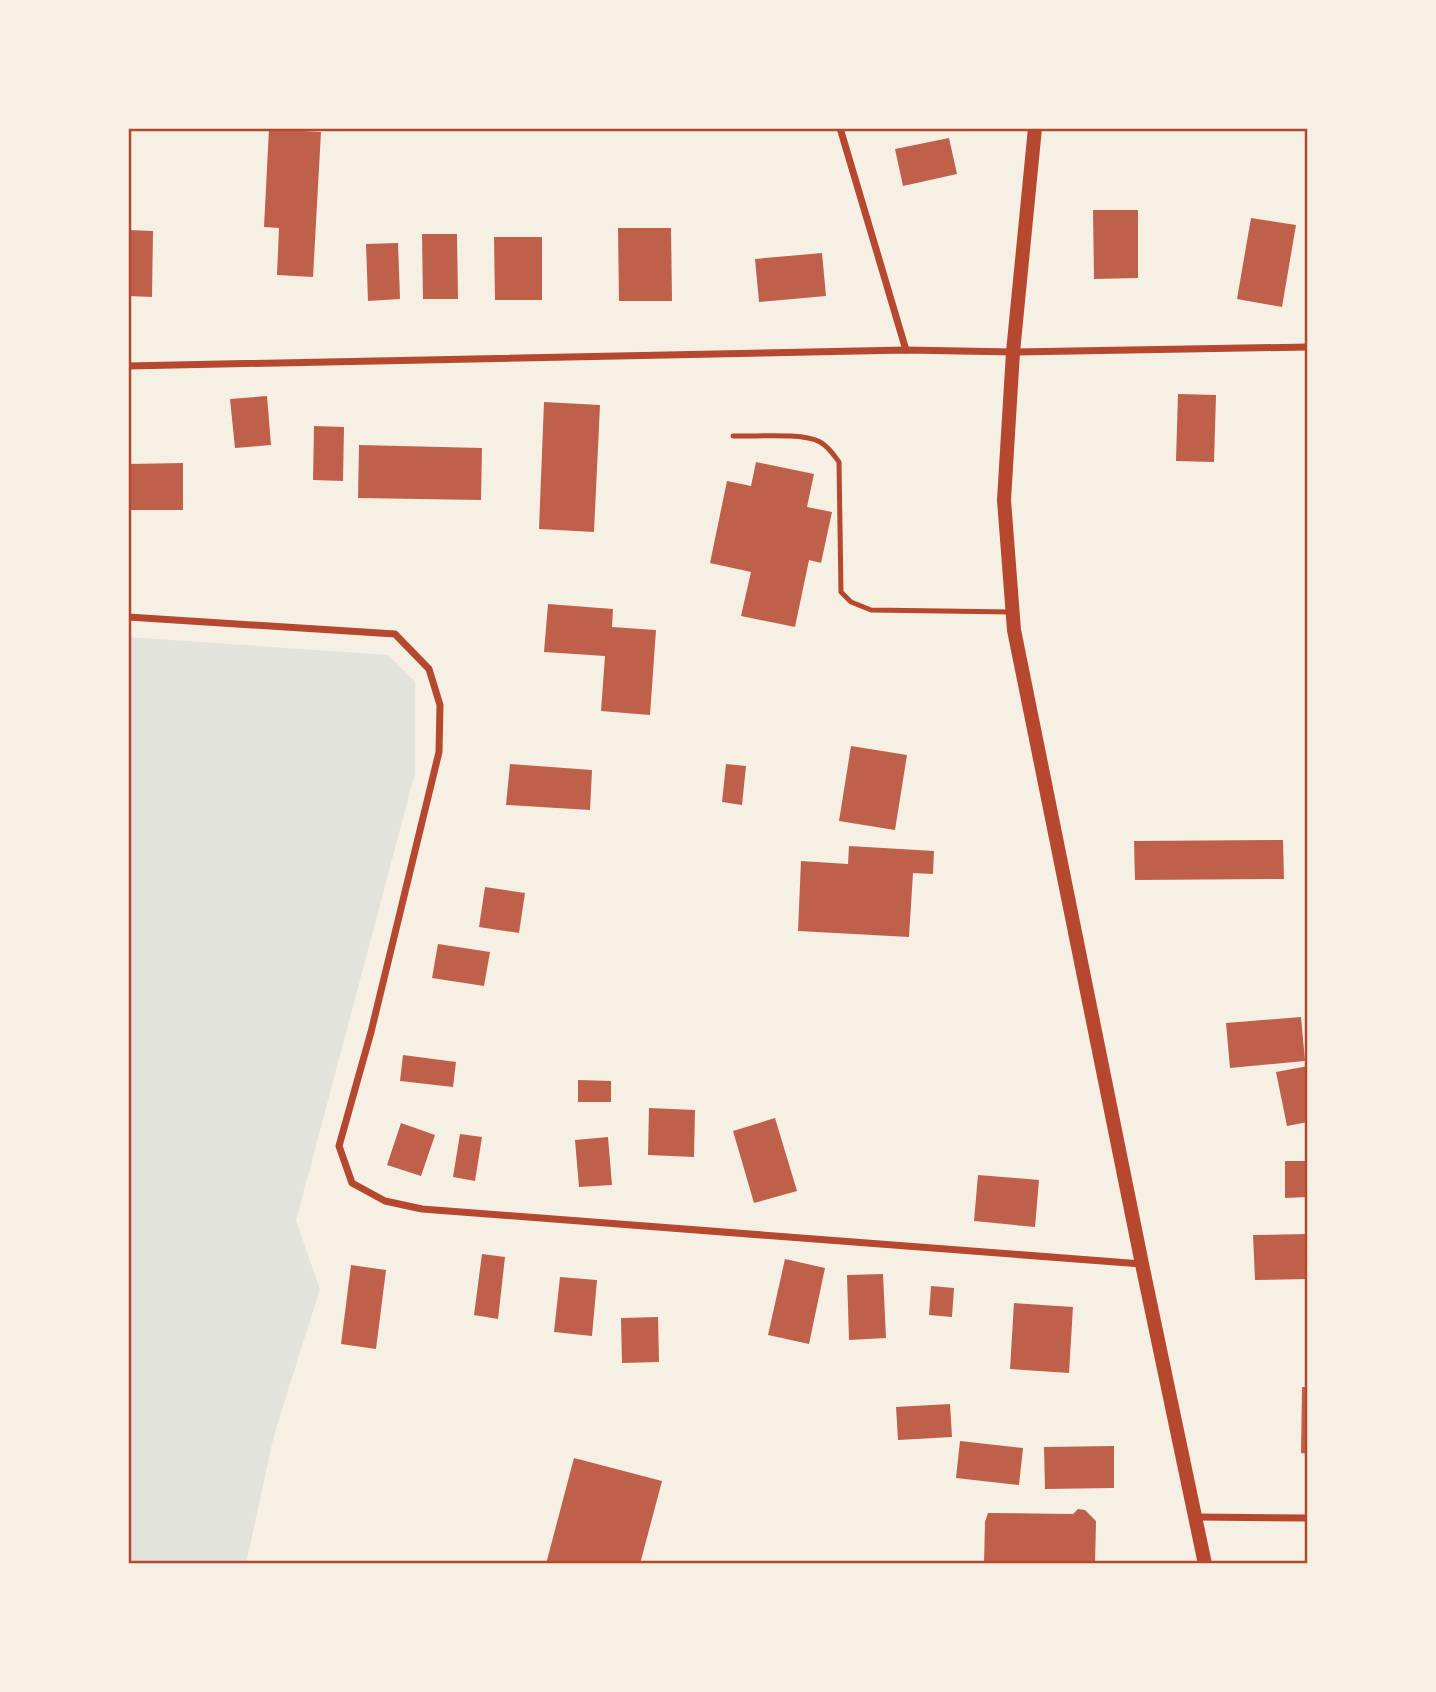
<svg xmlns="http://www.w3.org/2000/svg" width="1436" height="1692" viewBox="0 0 1436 1692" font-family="Arial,sans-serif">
<rect width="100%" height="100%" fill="#f6efe4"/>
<path fill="#e2e4dc" d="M128,637L388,655L415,682V773L296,1221L320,1289L274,1435L246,1564H128Z"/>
<g fill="#bf614a">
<path d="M269,129L321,132L313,277L277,275L279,228L264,227Z"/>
<path d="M949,138L957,174L903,186L895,149Z"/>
<path d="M1093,210H1138V278L1094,279Z"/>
<path d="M1251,218L1296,225L1282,307L1237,299Z"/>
<path d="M618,228H671L672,301H619Z"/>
<path d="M128,230L153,231L152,297L128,296Z"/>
<path d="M422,234H457L458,299H423Z"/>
<path d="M494,237H542V300H495Z"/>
<path d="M398,243L400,299L368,301L366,244Z"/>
<path d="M822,253L826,296L759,302L755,259Z"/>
<path d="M1178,394L1216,395L1214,462L1176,461Z"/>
<path d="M267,396L271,445L235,448L230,399Z"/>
<path d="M544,402L600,405L594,532L539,529Z"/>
<path d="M314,426L344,427L343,481L313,480Z"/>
<path d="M359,445L482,448L481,500L358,498Z"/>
<path d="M756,462L814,474L807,507L832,512L821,563L809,560L795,627L741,616L751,572L710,563L727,481L751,486Z"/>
<path d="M183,463V510H128V464Z"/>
<path d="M548,604L613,609L612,627L656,630L650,715L601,711L605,656L544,652Z"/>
<path d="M851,746L907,755L895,830L839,821Z"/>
<path d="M510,764L592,770L590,810L506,805Z"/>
<path d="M726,764L746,766L742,805L722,802Z"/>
<path d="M1283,840L1284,879L1135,880L1134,841Z"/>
<path d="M849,846L934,851L933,874L913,873L909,937L798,931L801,861L848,864Z"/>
<path d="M485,887L525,893L519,933L479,927Z"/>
<path d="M438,944L490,952L484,986L432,978Z"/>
<path d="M1301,1017L1305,1061L1230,1068L1226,1023Z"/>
<path d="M403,1055L456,1062L453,1087L400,1081Z"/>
<path d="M1308,1066V1122L1287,1126L1276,1072Z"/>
<path d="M578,1080L611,1081V1102H578Z"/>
<path d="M649,1108L695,1110L694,1157L648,1155Z"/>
<path d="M775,1118L797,1191L754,1203L733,1131Z"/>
<path d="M401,1123L435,1135L421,1176L387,1165Z"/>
<path d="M460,1134L482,1137L475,1181L453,1177Z"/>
<path d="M608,1137L612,1185L579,1187L575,1140Z"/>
<path d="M1285,1161H1308V1197L1285,1198Z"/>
<path d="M978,1175L1039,1180L1035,1227L974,1221Z"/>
<path d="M1308,1234V1279L1255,1280L1253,1235Z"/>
<path d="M482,1254L505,1257L498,1319L474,1315Z"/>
<path d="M785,1259L825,1268L809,1344L768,1335Z"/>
<path d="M351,1265L386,1270L376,1349L341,1344Z"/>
<path d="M883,1274L886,1338L849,1340L847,1275Z"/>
<path d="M560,1277L597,1280L592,1336L554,1332Z"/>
<path d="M931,1286L954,1288L952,1317L929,1315Z"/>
<path d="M1014,1303L1073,1307L1069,1373L1010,1369Z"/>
<path d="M658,1317L659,1362L622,1363L621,1318Z"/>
<path d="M1302,1387H1308V1454L1301,1453Z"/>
<path d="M950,1404L952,1437L898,1440L896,1407Z"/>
<path d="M960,1441L1023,1448L1019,1485L956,1478Z"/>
<path d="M1114,1446V1488L1045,1489L1044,1447Z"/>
<path d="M574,1458L662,1481L640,1564H546Z"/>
<path d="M1078,1509L1085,1510L1096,1521L1095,1564H984L985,1522L988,1513L1073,1514Z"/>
</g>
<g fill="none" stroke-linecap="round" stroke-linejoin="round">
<path stroke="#b5482f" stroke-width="5" d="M733,436C755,437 802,432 820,442C829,447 833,454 839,462L841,592L851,602L871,610L1012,612"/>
<g stroke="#b5482f" stroke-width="7">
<path d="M840,128L906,350"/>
<path d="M128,366L906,350L1013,352L1308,347"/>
<path d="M128,617L395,634L429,669L440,705L439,752L371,1032L339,1146L352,1183L385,1201L422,1209L1142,1264"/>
<path d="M1196,1517L1308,1518"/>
</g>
<path stroke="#b5482f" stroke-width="14" d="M1035,128L1013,352L1004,500L1014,630L1142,1264L1205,1564"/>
</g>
<rect width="1436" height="1692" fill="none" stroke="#f6efe4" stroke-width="259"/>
<rect x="130" y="130" width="1176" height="1432" fill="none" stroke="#b5482f" stroke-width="2.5"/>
</svg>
